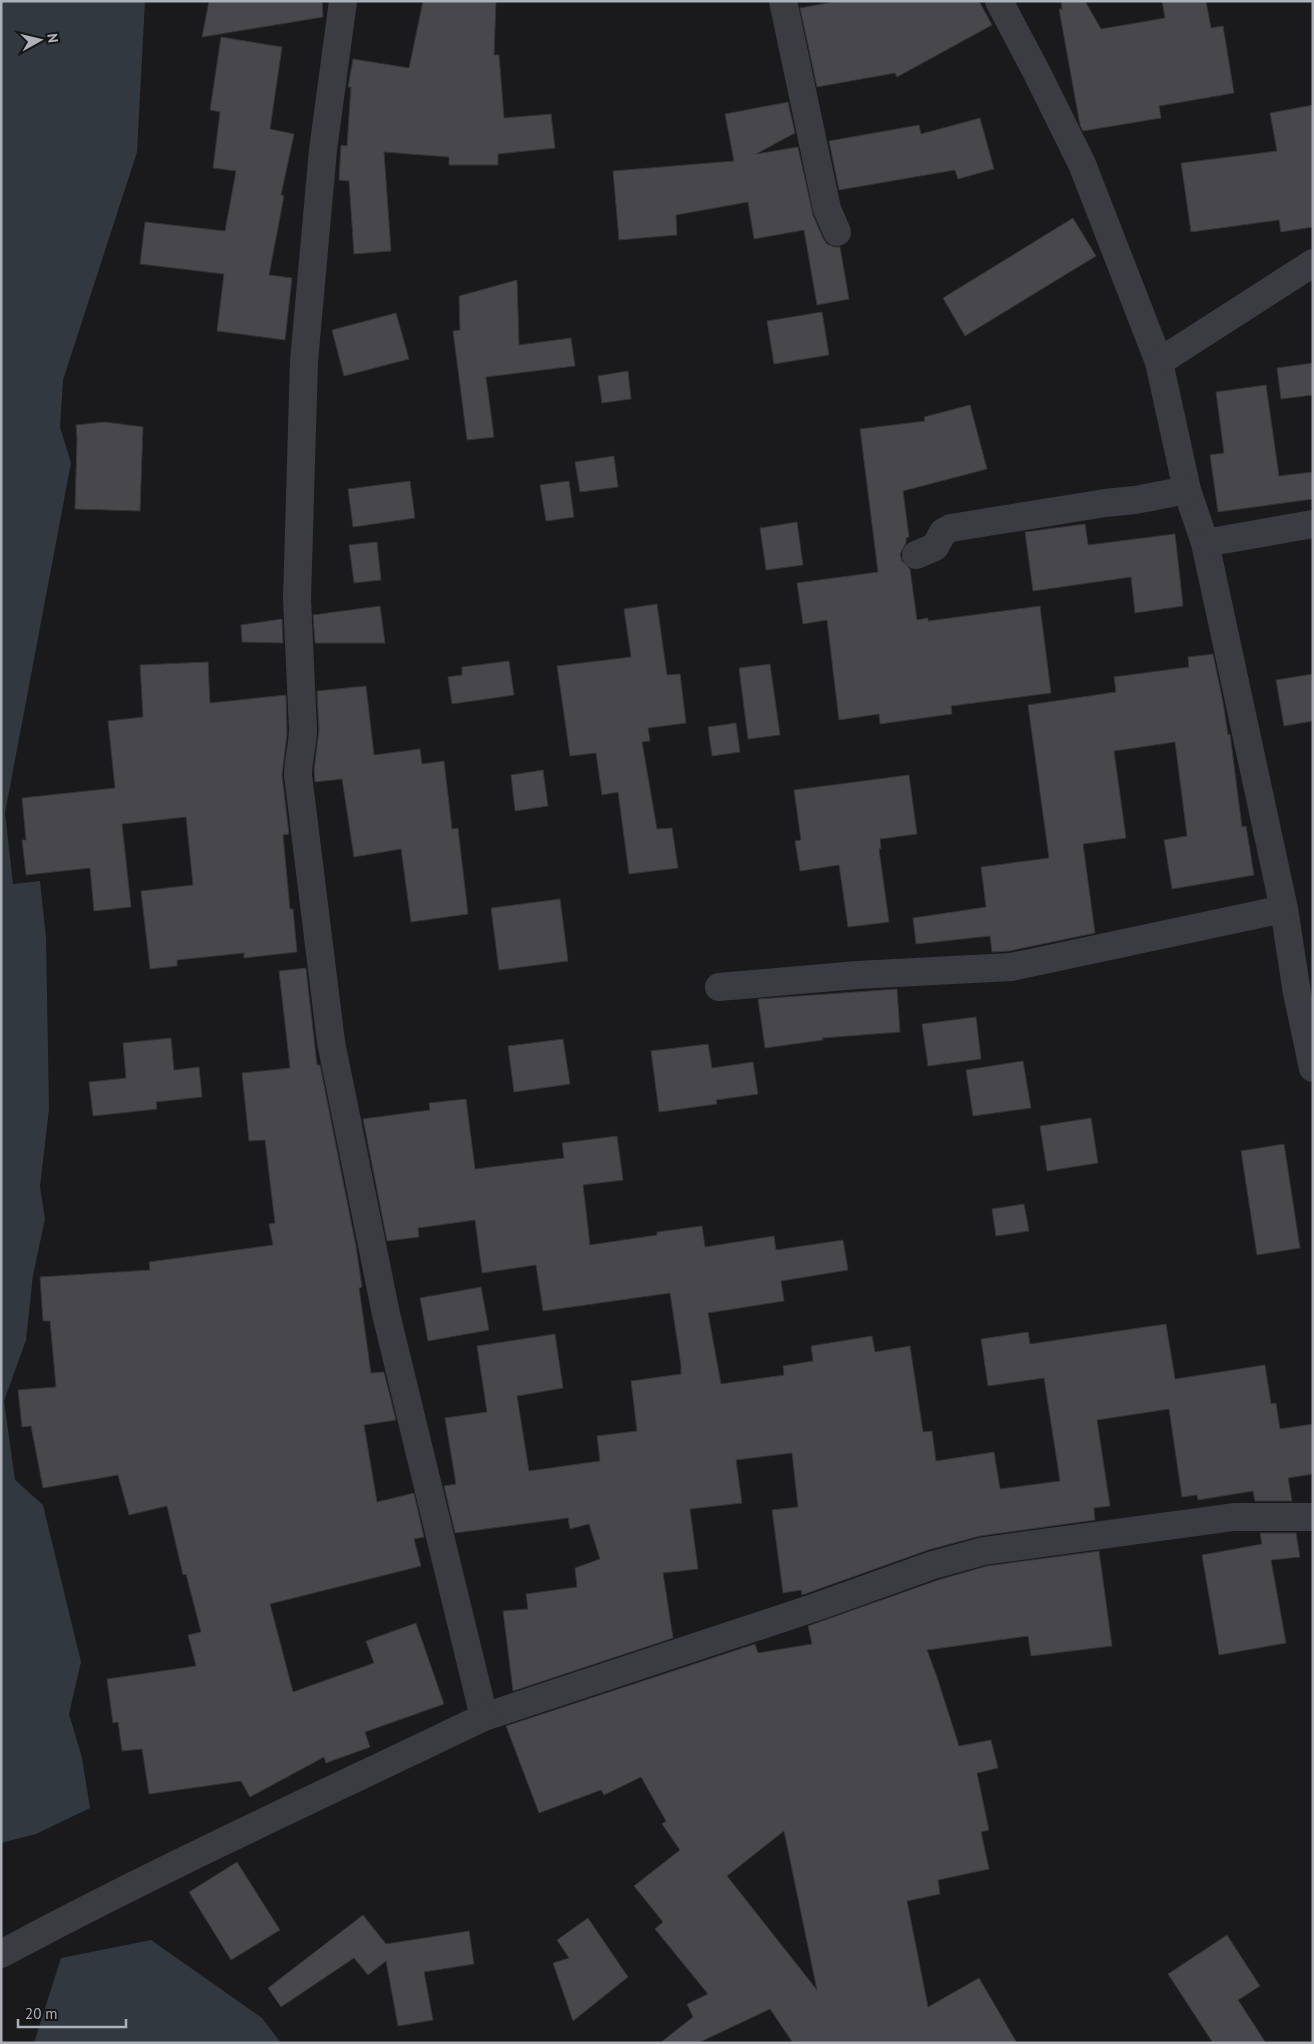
<svg xmlns="http://www.w3.org/2000/svg" width="1314" height="2044" viewBox="0 0 1314 2044" font-family="'PT Sans',sans-serif">
<rect width="100%" height="100%" fill="#1a1a1c"/>
<g fill="#31383f">
<path d="M1,1H145L137,152L63,380L60,427L71,463L5,813L13,884L40,881L46,938L49,1109L40,1186L45,1219L33,1275L26,1340L4,1401L15,1480L43,1505L81,1662L69,1714L82,1758L90,1808L36,1834L1,1843Z"/>
<path d="M151,1940L262,2018L281,2043H34L61,1958Z"/>
</g>
<g fill="#47474c" stroke="#343438" fill-rule="evenodd">
<path d="M209,1H322L323,17L202,37Z"/>
<path d="M423,1H496L494,55H499L504,118L551,114L555,148L498,154V165H449V157L384,152L391,251L354,254L349,181L339,180L341,145L347,146L351,87H348L353,59L409,68Z"/>
<path d="M838,1H979L992,25L897,77L895,73L817,87L800,8Z"/>
<path d="M1061,1H1085L1101,29L1165,18L1162,1H1206L1211,28L1223,26L1234,93L1159,106L1161,118L1083,131L1080,125L1059,9H1062Z"/>
<path d="M221,37L282,47L270,129L294,134L281,195L284,196L269,275L292,278L285,340L217,331L224,274L140,264L145,222L225,231L236,171L213,168L220,112L210,110Z"/>
<path d="M788,102L795,133L756,154L798,147L813,215L823,238L827,244L835,247H840L849,299L817,305L804,230L754,239L748,202L676,215L677,235L619,240L613,171L734,161L725,114Z"/>
<path d="M1313,105V227L1281,232L1279,220L1191,232L1181,163L1277,151L1270,113Z"/>
<path d="M980,118L994,169L958,179L955,170L839,190L829,141L919,125L921,134Z"/>
<path d="M1073,218L1096,256L965,336L943,298Z"/>
<path d="M517,280L519,345L571,338L575,366L486,377L494,437L467,440L453,331L460,330L459,296Z"/>
<path d="M822,312L829,355L774,364L767,321Z"/>
<path d="M396,313L409,359L344,376L332,330Z"/>
<path d="M1313,363V395L1281,399L1277,368Z"/>
<path d="M628,371L631,399L602,403L598,376Z"/>
<path d="M1266,385L1279,476L1313,472V499L1218,512L1210,455L1224,453L1216,392Z"/>
<path d="M970,405L987,469L903,491L909,537L906,538V543L900,554L902,561L910,569L917,620L928,618V621L1040,606L1051,693L951,706L952,714L880,724L879,714L839,720L827,620L803,624L797,583L878,572L860,429L925,421L924,417Z"/>
<path d="M105,422L143,427L140,511L75,509L77,439L76,425Z"/>
<path d="M614,456L618,487L580,492L575,462Z"/>
<path d="M410,481L415,518L353,527L348,489Z"/>
<path d="M569,481L574,517L546,521L540,485Z"/>
<path d="M797,522L803,565L766,570L760,528Z"/>
<path d="M1085,524L1088,545L1175,534L1183,606L1135,613L1131,577L1033,591L1025,532Z"/>
<path d="M377,542L381,580L354,583L349,545Z"/>
<path d="M657,604L667,675L680,674L686,723L648,728L650,741L642,742L657,829L672,828L678,868L629,874L618,792L602,795L596,753L570,756L557,666L631,657L624,609Z"/>
<path d="M380,606L385,643H315L313,615Z"/>
<path d="M282,619L283,643L242,642L241,625Z"/>
<path d="M1213,654L1223,702L1228,735L1230,734L1242,827L1246,826L1254,875L1172,889L1164,840L1187,836L1175,742L1114,751L1126,838L1083,844L1095,933L1009,951L992,952L990,936L916,944L913,918L986,907L981,867L1049,858L1028,705L1116,692L1114,677L1189,667L1188,657Z"/>
<path d="M509,661L514,695L452,704L448,677L462,675V667Z"/>
<path d="M208,662L210,703L286,695L287,734L282,775L289,834L283,835L290,909H293L297,952L244,958V953L177,960V966L150,969L141,891L193,885L186,817L122,824L131,907L94,911L90,868L26,875L22,840H26L22,798L115,788L108,721L143,717L140,665Z"/>
<path d="M770,664L780,735L748,739L739,668Z"/>
<path d="M1313,674V721L1284,726L1276,680Z"/>
<path d="M366,686L374,755L420,749L422,764L444,761L452,829L458,828L468,914L411,922L401,849L354,857L342,779L315,782L314,770L319,730L317,691Z"/>
<path d="M736,723L740,752L712,756L708,727Z"/>
<path d="M543,770L548,806L515,811L511,775Z"/>
<path d="M909,775L917,834L880,839L881,849H879L889,922L848,927L839,865L800,871L795,841L801,840L794,790Z"/>
<path d="M560,899L568,961L499,970L491,908Z"/>
<path d="M306,968L317,1065H320L356,1246L362,1287L359,1288L371,1373L384,1372L396,1420L364,1425L377,1502L414,1493L424,1537L414,1539L421,1566L270,1604L293,1692L374,1663L366,1641L416,1623L444,1704L365,1732L370,1747L326,1763L324,1757L250,1797L241,1781L149,1794L142,1749L122,1751L118,1722L113,1723L107,1679L196,1666L188,1635L201,1632L186,1574L183,1575L167,1506L129,1515L118,1475L43,1488L31,1426L22,1427L18,1390L56,1387L50,1321H43L40,1277L150,1270L149,1262L273,1245L269,1224L275,1223L265,1140L249,1141L242,1073L290,1068L279,971Z"/>
<path d="M897,989L900,1032L822,1038L823,1040L765,1048L758,999Z"/>
<path d="M976,1017L981,1059L928,1066L922,1024Z"/>
<path d="M171,1038L174,1070L199,1067L202,1097L156,1102L157,1109L93,1116L89,1082L126,1078L123,1043Z"/>
<path d="M563,1039L570,1084L514,1092L508,1046Z"/>
<path d="M708,1044L712,1068L753,1062L758,1094L716,1100L717,1104L659,1112L651,1051Z"/>
<path d="M1023,1061L1031,1108L973,1116L966,1070Z"/>
<path d="M466,1099L475,1169L564,1158L562,1143L617,1136L623,1180L583,1185L590,1245L657,1235V1232L702,1226L705,1247L774,1236L776,1250L843,1240L848,1270L781,1281L784,1301L708,1313L721,1384L784,1375L783,1366L813,1361L811,1346L872,1336L875,1352L910,1346L923,1432L932,1431L936,1461L994,1452L1000,1489L1060,1481L1044,1378L988,1386L981,1339L1028,1332L1030,1344L1166,1324L1175,1379L1265,1365L1271,1404L1276,1403L1280,1429L1313,1424V1474L1288,1478L1292,1501H1255L1253,1491L1198,1500L1197,1495L1182,1497L1169,1409L1097,1420L1110,1506L1094,1508L1095,1520L980,1536L928,1550L802,1595L801,1590L783,1593L772,1510L798,1507L792,1453L736,1460L742,1503L690,1509L698,1569L663,1573L673,1638L513,1691L503,1611L528,1609L526,1594L577,1587L575,1568L600,1559L589,1524L570,1529L568,1518L455,1533L444,1486L456,1484L445,1418L487,1412L477,1346L555,1334L563,1388L517,1396L529,1471L600,1461L597,1436L637,1431L631,1381L681,1374V1366L670,1293L543,1311L536,1265L482,1273L475,1220L418,1228L419,1237L387,1241L363,1119L430,1110L429,1103Z"/>
<path d="M1091,1118L1098,1163L1047,1171L1040,1126Z"/>
<path d="M1284,1144L1300,1248L1257,1255L1241,1151Z"/>
<path d="M1024,1204L1029,1231L996,1236L992,1209Z"/>
<path d="M481,1287L489,1330L428,1341L420,1298Z"/>
<path d="M1260,1533H1296L1300,1557L1271,1560L1286,1643L1219,1655L1202,1555L1262,1544Z"/>
<path d="M1099,1551L1112,1646L1031,1656L1028,1636L927,1650L937,1677L959,1746L991,1740L998,1768L977,1773L989,1830L981,1832L989,1869L938,1880L940,1894L907,1901L928,2007L979,1978L1017,2043H793L770,2009L698,2043H660L693,2017L687,2004L708,1994L655,1929L663,1922L634,1886L680,1850L662,1824L666,1821L641,1777L604,1795L601,1790L539,1813L506,1726L755,1644L758,1653L812,1644L808,1626L938,1580L987,1566ZM784,1831L817,1990L727,1876Z"/>
<path d="M237,1862L280,1930L231,1960L189,1892Z"/>
<path d="M363,1915L386,1944L469,1931L474,1964L424,1972L433,2020L398,2026L386,1961L368,1975L354,1958L281,2007L268,1988Z"/>
<path d="M588,1918L628,1977L573,2021L553,1963L569,1958L557,1940Z"/>
<path d="M1227,1935L1260,1986L1238,2000L1266,2043H1213L1168,1974Z"/>
</g>
<g fill="none" stroke-linecap="round" stroke-linejoin="round">
<g stroke="#3b3c41" stroke-width="28">
<path d="M343,1L323,150L304,361L297,599L303,729C303,745 298,759 298,775L331,1042L386,1314L484,1717L816,1607L933,1565L984,1551L1234,1517H1313"/>
<path d="M783,1L827,209L837,232"/>
<path d="M999,1L1037,73L1082,164L1159,362L1187,490L1205,543L1284,909L1297,993L1313,1068"/>
<path d="M1159,362L1313,263"/>
<path d="M1205,543L1313,524"/>
<path d="M916,555L935,547L943,532L951,528L1105,503L1135,500L1187,490"/>
<path d="M719,987L857,975L1011,967L1284,909"/>
<path d="M1,1954C159,1869 322,1795 484,1717"/>
</g>
</g>
<rect width="1314" height="2044" fill="none" stroke="#adb1ba" stroke-width="5"/>
<g transform="translate(40 40) rotate(82)" stroke="#151517" stroke-width="4" paint-order="stroke">
<path d="M0-4L9 19L0 12L-9 19Z" fill="#adb1ba"/>
<text y="-8" font-size="14" font-weight="bold" text-anchor="middle" fill="#adb1ba">N</text>
</g>
<path d="M18 2019v8h108v-8" fill="none" stroke="#adb1ba" stroke-width="2.5"/>
<text x="25" y="2019" font-size="15" fill="#adb1ba" stroke="#151517" stroke-width="4" paint-order="stroke">20 m</text>
</svg>
